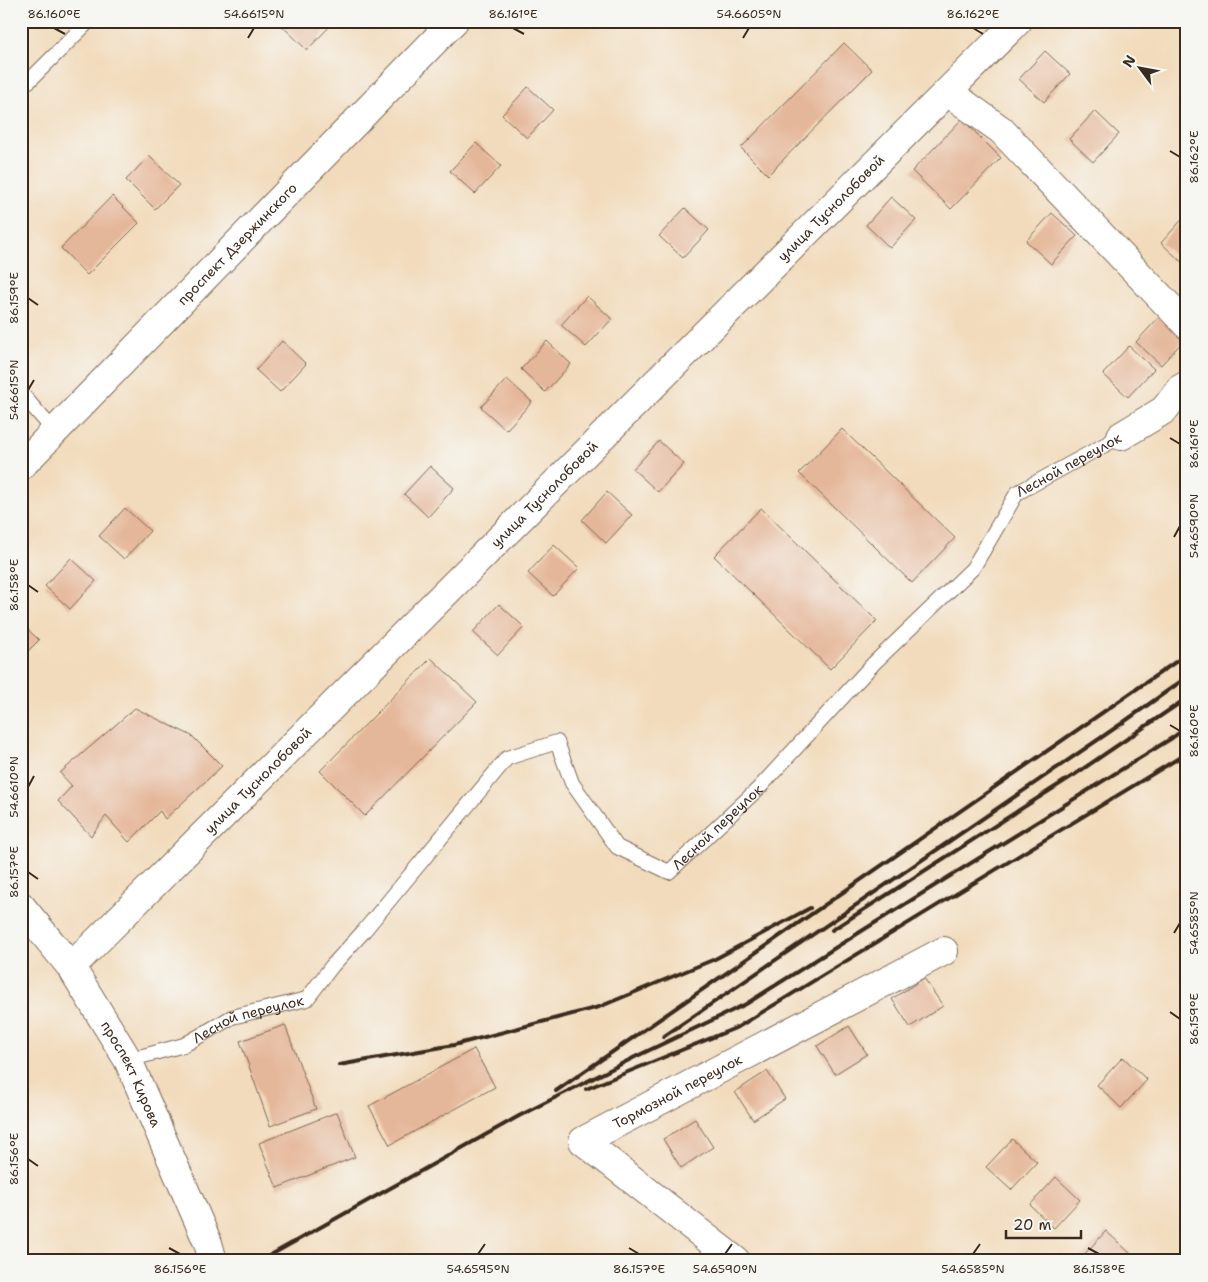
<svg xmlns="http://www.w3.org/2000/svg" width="1208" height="1282" viewBox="0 0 1208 1282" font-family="'Shantell Sans',sans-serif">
<rect width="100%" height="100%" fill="#f6f6f2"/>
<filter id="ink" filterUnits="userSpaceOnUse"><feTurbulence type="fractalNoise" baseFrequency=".02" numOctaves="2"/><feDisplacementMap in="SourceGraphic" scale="10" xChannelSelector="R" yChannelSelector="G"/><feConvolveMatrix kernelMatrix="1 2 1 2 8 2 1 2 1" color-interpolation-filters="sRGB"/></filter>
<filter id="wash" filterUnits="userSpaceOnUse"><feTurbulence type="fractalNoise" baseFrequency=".0096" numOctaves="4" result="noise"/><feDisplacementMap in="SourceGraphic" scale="20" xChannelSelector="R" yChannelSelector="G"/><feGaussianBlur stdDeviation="1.12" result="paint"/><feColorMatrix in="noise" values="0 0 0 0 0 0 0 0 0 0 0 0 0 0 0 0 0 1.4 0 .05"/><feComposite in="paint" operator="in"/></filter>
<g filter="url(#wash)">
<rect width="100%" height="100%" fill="#f2dbbc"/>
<g id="blocks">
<g fill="#e5b79a">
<path d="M277,21H332L333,23L307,50Z"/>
<path d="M844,43L872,70L768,175L741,148Z"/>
<path d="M1045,51L1070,74L1044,102L1019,79Z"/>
<path d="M528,87L553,110L527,138L502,115Z"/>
<path d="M1095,111L1119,134L1093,162L1069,139Z"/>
<path d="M962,119L1001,158L951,209L912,171Z"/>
<path d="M476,143L501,166L475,194L450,171Z"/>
<path d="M149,156L179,185L155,209L126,180Z"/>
<path d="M112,196L139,223L87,275L61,248Z"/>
<path d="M891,197L916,220L890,248L866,225Z"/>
<path d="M685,208L709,230L683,258L659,236Z"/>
<path d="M1052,213L1077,236L1051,264L1026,241Z"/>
<path d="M1187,214V264L1185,265L1161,243Z"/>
<path d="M587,296L612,319L586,347L561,325Z"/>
<path d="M1162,314L1187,337L1161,365L1136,342Z"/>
<path d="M282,341L306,364L280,392L256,370Z"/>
<path d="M547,341L571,364L545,392L521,369Z"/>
<path d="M1129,346L1154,369L1128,397L1103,374Z"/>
<path d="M507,379L532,402L506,430L481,407Z"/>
<path d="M842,429L955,538L912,583L799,473Z"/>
<path d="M659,441L684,464L658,492L633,469Z"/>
<path d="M430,466L454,488L428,517L404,494Z"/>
<path d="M607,492L632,515L606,543L582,520Z"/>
<path d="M125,508L150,531L124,559L99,536Z"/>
<path d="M761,508L877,621L830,669L714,556Z"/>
<path d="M554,545L579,568L553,596L528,573Z"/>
<path d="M71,558L96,581L70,609L45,586Z"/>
<path d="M499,604L524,627L498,655L473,632Z"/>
<path d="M21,623L39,640L21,658Z"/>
<path d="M431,658L477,702L365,816L320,771Z"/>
<path d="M135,708L192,736L222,766L165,819L160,811L129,842L106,816L91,836L58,801L72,786L60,773Z"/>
<path d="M924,978L943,1006L910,1027L892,999Z"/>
<path d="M285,1025L316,1109L270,1126L240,1041Z"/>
<path d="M849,1026L867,1054L835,1074L817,1046Z"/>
<path d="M474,1049L495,1087L390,1145L369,1106Z"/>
<path d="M1123,1057L1147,1080L1121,1108L1097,1085Z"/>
<path d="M767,1071L785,1099L753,1120L735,1092Z"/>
<path d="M337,1112L355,1157L277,1188L259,1143Z"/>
<path d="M695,1119L713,1147L681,1168L663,1139Z"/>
<path d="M1012,1139L1037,1162L1011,1190L986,1167Z"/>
<path d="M1056,1177L1080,1200L1054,1228L1030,1205Z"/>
<path d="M1106,1231L1131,1254L1125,1261H1082L1080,1259Z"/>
</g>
</g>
</g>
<g filter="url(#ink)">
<use href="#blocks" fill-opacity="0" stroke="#7b6855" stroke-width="1"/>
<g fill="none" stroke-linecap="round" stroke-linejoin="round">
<g stroke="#7b6855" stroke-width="16">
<g id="lane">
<path d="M29,81L89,21"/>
<path d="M21,393L55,432"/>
<path id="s1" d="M128,1060L184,1045L232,1017L307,999L332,966L363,932L507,758L557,742L572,783L617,847L669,872L759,788L874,663L973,568L1017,493L1121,436"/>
</g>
</g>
<g stroke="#7b6855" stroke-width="30">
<g id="street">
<path d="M948,92L1001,130L1187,325"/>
<path d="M1121,436L1164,410L1180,389L1187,385"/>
<path id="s2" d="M71,967L1018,21"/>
<path id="s3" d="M736,1261L583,1141L944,951"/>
</g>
</g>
<g stroke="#7b6855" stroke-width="30">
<g id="secondary">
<path id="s4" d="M21,466L454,21"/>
<path id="s5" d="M21,906L71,967L128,1060L208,1243L213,1261"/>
</g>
</g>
<use href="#lane" stroke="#fff" stroke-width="14"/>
<use href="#street" stroke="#fff" stroke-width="28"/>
<use href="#secondary" stroke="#fff" stroke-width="28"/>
<g stroke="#3b2a1e" stroke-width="4">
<path d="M832,930L1074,775L1187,698"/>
<path d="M663,1037L1121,724L1187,677"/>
<path d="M339,1065L454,1045L599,1007L715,959L810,908"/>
<path d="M586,1089L738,1027L1187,753"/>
<path d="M556,1091L1187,654"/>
<path d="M260,1261L519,1116L635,1057L746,1004L865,929L1172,738L1187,727"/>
</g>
</g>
</g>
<path fill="none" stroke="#3b2a1e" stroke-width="2" d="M54,28L65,34M513,28L524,34M973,28L983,34M248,38L254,28M743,38L749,28M1170,151L1180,157M28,298L38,305M28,390L34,380M1170,438L1180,444M1174,537L1180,526M28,585L38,592M1170,725L1180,731M28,787L34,776M28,872L38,879M1174,933L1180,923M1170,1012L1180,1019M28,1159L38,1166M169,1248L180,1254M629,1248L639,1254M1088,1248L1099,1254M478,1254L485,1244M725,1254L732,1244M973,1254L980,1244"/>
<g text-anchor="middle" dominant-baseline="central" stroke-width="4" stroke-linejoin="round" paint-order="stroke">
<g font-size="14" fill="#3b2a1e" stroke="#f6f6f2">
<text stroke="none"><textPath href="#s2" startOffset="1074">улица Туснолобовой</textPath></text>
<text stroke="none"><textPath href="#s4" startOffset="310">проспект Дзержинского</textPath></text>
<text stroke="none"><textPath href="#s1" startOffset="1312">Лесной переулок</textPath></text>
<text stroke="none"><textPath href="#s2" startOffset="669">улица Туснолобовой</textPath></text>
<text stroke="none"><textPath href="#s2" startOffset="264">улица Туснолобовой</textPath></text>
<text stroke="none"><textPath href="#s1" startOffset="802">Лесной переулок</textPath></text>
<text stroke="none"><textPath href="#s1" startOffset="128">Лесной переулок</textPath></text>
<text stroke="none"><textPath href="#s5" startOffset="202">проспект Кирова</textPath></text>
<text stroke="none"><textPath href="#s3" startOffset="301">Тормозной переулок</textPath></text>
</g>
</g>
<rect width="1208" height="1282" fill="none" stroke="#f6f6f2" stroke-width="55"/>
<g transform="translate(1140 68) rotate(302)" stroke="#f6f6f2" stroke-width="4" paint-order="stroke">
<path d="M0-4L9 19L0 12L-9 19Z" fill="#3b2a1e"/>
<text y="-8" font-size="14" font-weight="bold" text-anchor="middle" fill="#3b2a1e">N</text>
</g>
<path d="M1006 1230v8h75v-8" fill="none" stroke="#3b2a1e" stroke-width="2.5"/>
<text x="1013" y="1230" font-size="15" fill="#3b2a1e" stroke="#f6f6f2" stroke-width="4" paint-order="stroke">20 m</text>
<rect x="28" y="28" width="1152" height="1226" fill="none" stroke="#3b2a1e" stroke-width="2"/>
<g font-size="12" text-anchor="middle" fill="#3b2a1e">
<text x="54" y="18">86.160°E</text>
<text x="254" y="18">54.6615°N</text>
<text x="513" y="18">86.161°E</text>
<text x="749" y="18">54.6605°N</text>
<text x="973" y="18">86.162°E</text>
<text transform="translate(1194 157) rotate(-90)" y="4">86.162°E</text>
<text transform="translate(14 298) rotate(-90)" y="4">86.159°E</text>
<text transform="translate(14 390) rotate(-90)" y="4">54.6615°N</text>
<text transform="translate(1194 444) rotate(-90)" y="4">86.161°E</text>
<text transform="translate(1194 526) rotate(-90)" y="4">54.6590°N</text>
<text transform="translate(14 585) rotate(-90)" y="4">86.158°E</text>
<text transform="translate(1194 731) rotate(-90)" y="4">86.160°E</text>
<text transform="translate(14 787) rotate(-90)" y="4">54.6610°N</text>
<text transform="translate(14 872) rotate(-90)" y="4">86.157°E</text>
<text transform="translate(1194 923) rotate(-90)" y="4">54.6585°N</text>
<text transform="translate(1194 1019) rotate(-90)" y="4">86.159°E</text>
<text transform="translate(14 1159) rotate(-90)" y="4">86.156°E</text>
<text x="180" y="1273">86.156°E</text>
<text x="478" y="1273">54.6595°N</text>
<text x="639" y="1273">86.157°E</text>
<text x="725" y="1273">54.6590°N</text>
<text x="973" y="1273">54.6585°N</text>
<text x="1099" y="1273">86.158°E</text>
</g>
</svg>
